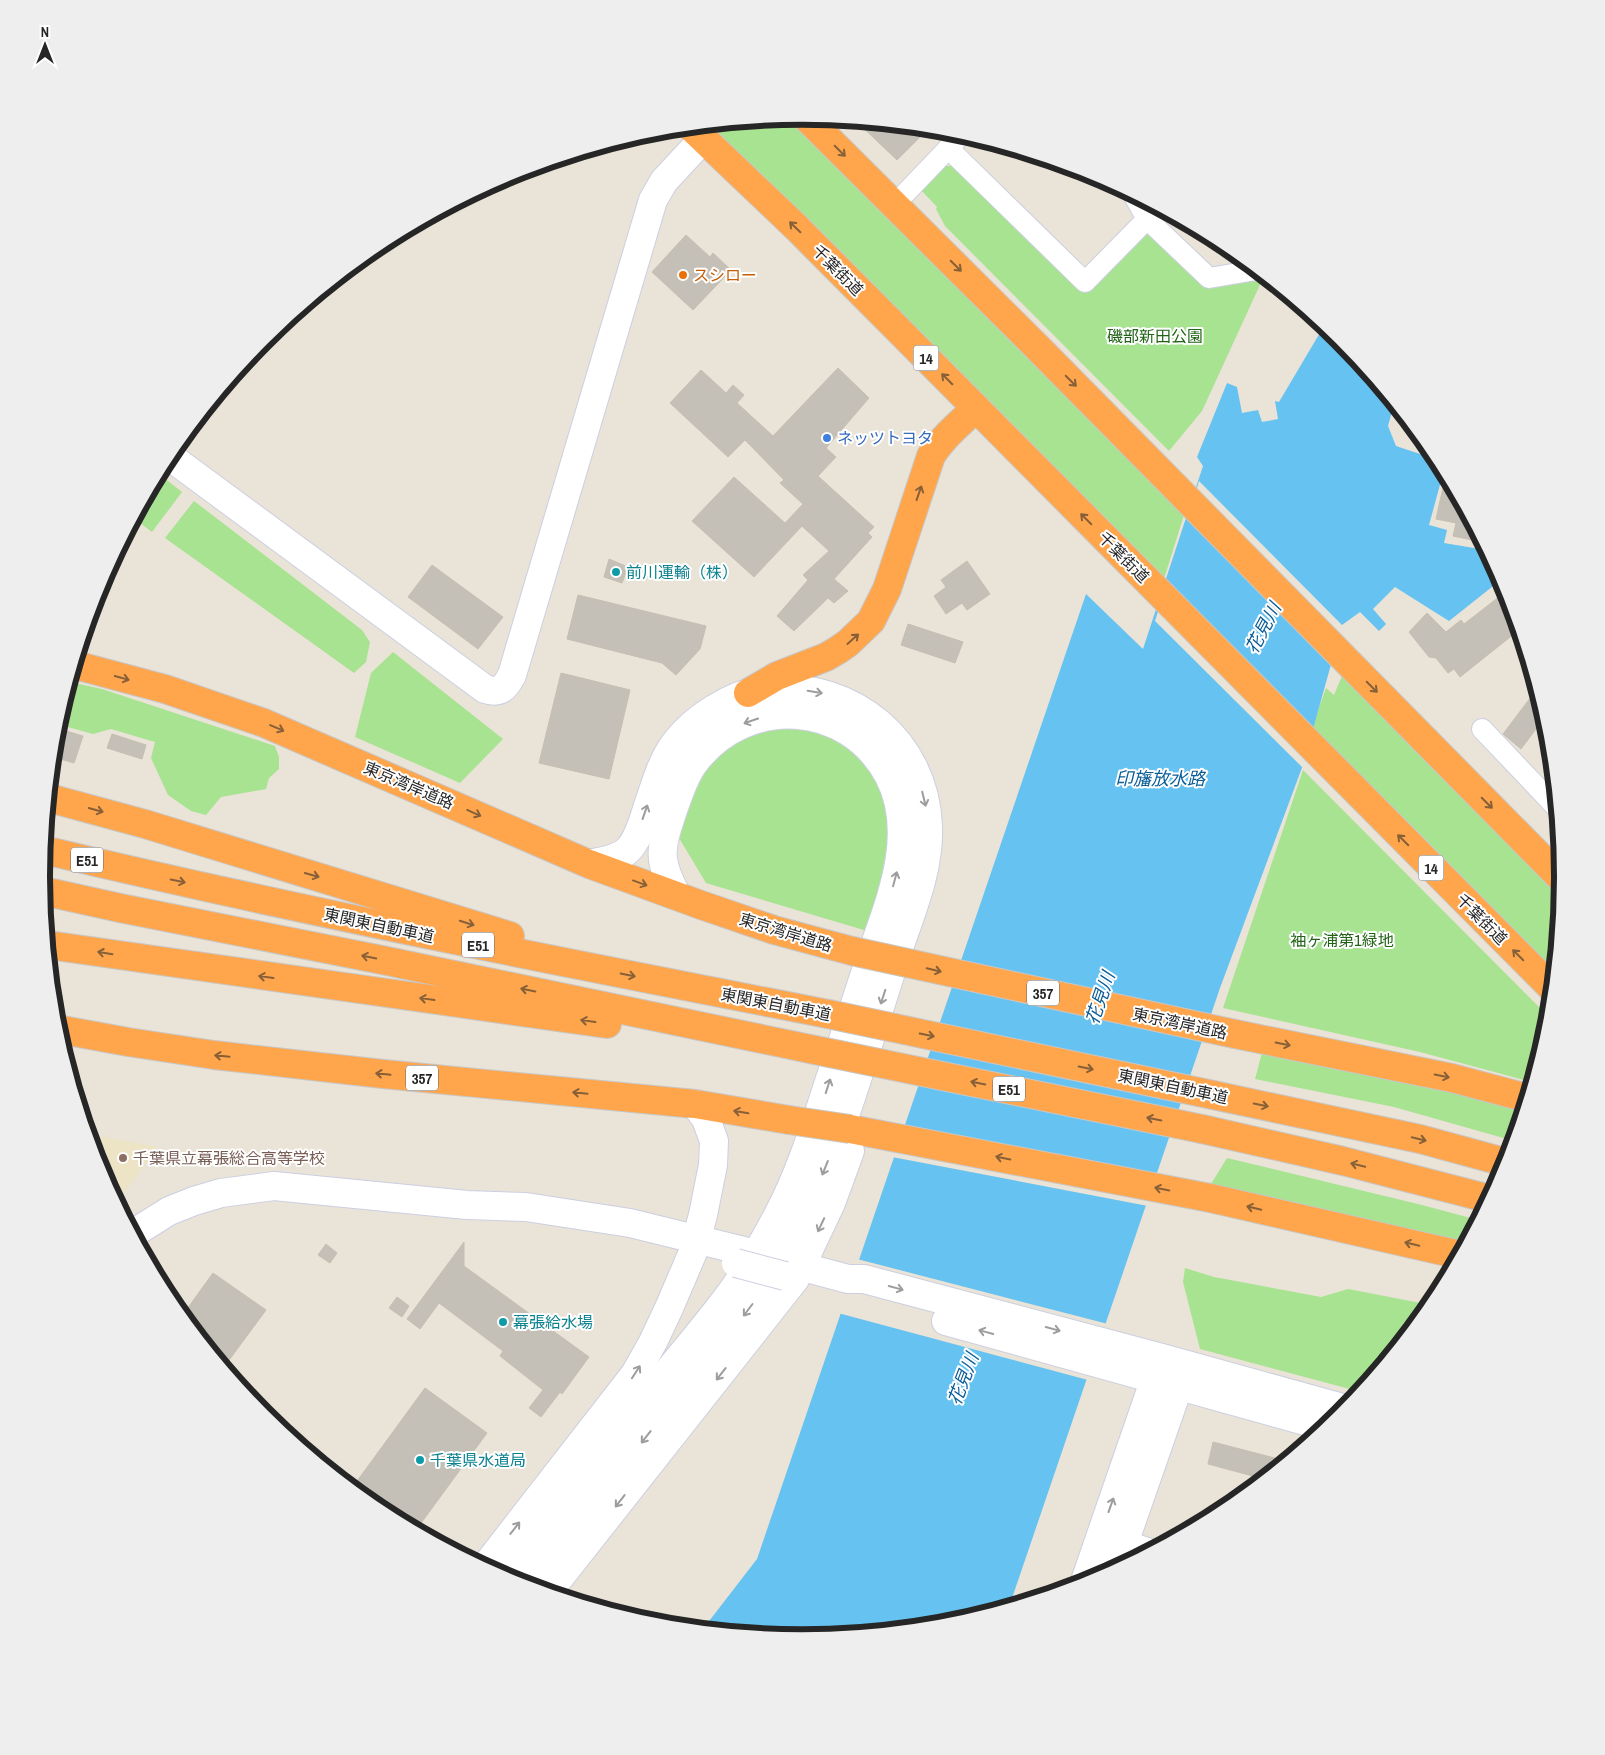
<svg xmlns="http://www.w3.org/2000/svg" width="1605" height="1755" viewBox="0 0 1605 1755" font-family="'Archivo Narrow','Noto Sans JP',sans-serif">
<rect width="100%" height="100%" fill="#eae3d7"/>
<path fill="#ede3c5" d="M89,1134L158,1147L117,1202L99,1169Z"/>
<g fill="#a7e391">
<path d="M788,118L1184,515L1163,582L711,125Z"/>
<path d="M944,166H953L1085,293L1143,234H1152L1206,287L1264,276L1202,411L1169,451L945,226L936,209L937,207L921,190Z"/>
<path d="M159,474L182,492L152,532L135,519Z"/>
<path d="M194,501L362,630L370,642L366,662L354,673L165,538Z"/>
<path d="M393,652L503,739L460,783L355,737L371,673Z"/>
<path d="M1342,676L1562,895L1554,975L1310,733L1326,688L1334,695Z"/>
<path d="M70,682L102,689L275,746L279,757V769L269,778L266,789L221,797L206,815L191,811L168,795L151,758L155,742L111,729L93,734L57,724Z"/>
<path d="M789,727L824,732L855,750L877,779L890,815L893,855L874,933L706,883L679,838C692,801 696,774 728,748C736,741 745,735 755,732C766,729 778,729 789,727Z"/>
<path d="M1303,770L1550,1018L1549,1026L1532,1082L1420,1052L1223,1008Z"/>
<path d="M1263,1049L1452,1090L1524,1109L1514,1141L1394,1107L1255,1079Z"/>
<path d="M1227,1158L1422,1205L1478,1220L1465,1246L1211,1184Z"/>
<path d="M1185,1268L1214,1277L1321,1297L1348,1289L1431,1305L1361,1392L1200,1349L1183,1282Z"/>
</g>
<path fill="#66c2f0" d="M1324,326L1341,339L1394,404L1388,426L1396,446L1438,460L1444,470L1429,525L1447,530L1444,543L1486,550L1502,579L1449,621L1395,587L1373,609L1386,624L1379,631L1360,612L1342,625L1303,765L1220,988L1009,1607L951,1624L802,1639L703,1629L757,1559L1086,594L1143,649L1203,466L1197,457L1227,383L1237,387L1242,413L1258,410L1262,422L1278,419L1275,401L1279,402Z"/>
<g fill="#eae3d7">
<path d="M1199,481L1344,627L1334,663L1189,515Z"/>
<path d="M1167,583L1313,737L1304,769L1155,621Z"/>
<path d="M902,1127L1158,1176L1148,1206L892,1157Z"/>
<path d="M857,1259L1108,1324L1088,1380L838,1313Z"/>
</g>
<g fill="#c5c0b7" stroke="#c5bfb1">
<path d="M857,122L928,129L897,160Z"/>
<path d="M686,235L710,257L713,253L731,270L693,310L652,272Z"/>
<path d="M838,368L869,398L826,448L836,457L818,476L874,527L868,533L872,537L834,579L848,591L834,603L828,598L794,631L777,616L808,580L803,575L829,551L802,526L754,577L692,521L734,477L785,523L803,504L780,483L784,480L745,440L728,457L670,403L701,370L726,393L733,385L744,395L737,403L773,436Z"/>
<path d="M1446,474L1460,501L1482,542L1453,536L1456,523L1436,519Z"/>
<path d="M609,559L628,567L622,583L604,577Z"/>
<path d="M967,561L990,594L967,610L962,603L946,614L934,596L946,587L941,580Z"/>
<path d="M432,565L503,617L478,649L408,597Z"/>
<path d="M1504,593L1505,595L1508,593L1513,610L1509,613L1517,623L1519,630L1460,677L1454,669L1448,673L1436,658L1429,657L1409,632L1427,613L1446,632L1461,620L1464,624Z"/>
<path d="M578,595L706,626L700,649L676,675L662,663L567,639Z"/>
<path d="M908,624L963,642L955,663L901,645Z"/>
<path d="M561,673L630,690L609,779L539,763Z"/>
<path d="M1537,689L1545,717L1521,749L1503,734Z"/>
<path d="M56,728L83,736L74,763L53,757Z"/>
<path d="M112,734L146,745L142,759L107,748Z"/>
<path d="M464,1242V1266L589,1357L562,1394L560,1392L541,1417L529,1408L543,1390L500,1356L503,1351L439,1303L420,1329L407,1319Z"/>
<path d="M326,1244L337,1253L330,1263L318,1255Z"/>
<path d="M213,1273L266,1310L224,1367L182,1316Z"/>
<path d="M397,1297L409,1306L402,1317L389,1308Z"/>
<path d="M425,1388L487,1433L416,1530L403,1523L368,1497L366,1500L352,1488Z"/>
<path d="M1213,1442L1286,1461L1264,1479L1208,1464Z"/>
</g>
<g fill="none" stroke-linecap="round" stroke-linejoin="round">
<g stroke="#cccfe1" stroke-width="22">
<g id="street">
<path d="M948,148L1085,282L1147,219"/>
<path d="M1134,196L1147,219L1209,278L1256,270"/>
<path d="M894,205L962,134"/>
<path d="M1482,729L1557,808"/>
</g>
</g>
<g stroke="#cccfe1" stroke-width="30">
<g id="secondary">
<path d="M169,456L485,689C500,694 505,688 512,675L653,200L664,181L703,139"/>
<path d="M134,1233L169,1211L194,1201L221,1193L274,1186L467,1205L526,1207L630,1223L744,1251"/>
<path d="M792,1264L848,1279H864L1162,1358L1346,1409"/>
<path d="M946,1321L1327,1427"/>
<path d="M1106,1538L1147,1552"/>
<path d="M485,1567L635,1374L653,1342L669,1308L693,1252L703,1215L713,1165L714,1141L706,1119L695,1104"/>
<path d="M1115,1569L1185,1368"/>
<path d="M504,1577C555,1512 606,1448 658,1384C683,1352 711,1321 735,1287C751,1264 765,1240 778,1215C798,1177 812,1135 825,1094C839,1051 854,1008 868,964C888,906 920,836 889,776C848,699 746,694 694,763C684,776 679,794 673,810C660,849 657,859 677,896"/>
<path d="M560,1577L795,1279L831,1203L850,1151"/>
<path d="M1084,1584L1161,1361"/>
<path d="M529,1586C580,1521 630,1454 683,1390C713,1352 748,1317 773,1276C829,1185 860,1068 893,966C907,921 930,874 928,826C925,741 852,682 769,689C733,692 691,719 671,749C661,765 656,782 650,800C644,816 640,838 628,850C618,860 602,861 589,864"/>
</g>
</g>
<g stroke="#c7c7c7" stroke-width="30">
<g id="highway">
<path d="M806,117L1040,350L1563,880"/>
<path d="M691,127L797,228L976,408L1553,989"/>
<path d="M75,665L165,689L264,723L589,864L701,905L774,930L852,951"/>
<path d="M748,693L777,676L826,657L838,650L848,643L871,621L887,589L931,456C943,437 960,423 976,408"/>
<path d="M49,798L145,824L510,936"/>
<path d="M44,850C304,912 566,963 828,1014"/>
<path d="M43,891L120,908L387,961L815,1050"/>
<path d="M48,945L607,1024"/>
<path d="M57,1029L128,1042L214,1055L383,1074L695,1104L789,1120"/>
<path d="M1235,1034L1452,1078L1527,1098"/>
<path d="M1213,1095L1420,1139L1508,1163"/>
<path d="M850,1129L1210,1198L1460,1255"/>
<path d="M1202,1129L1343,1161L1490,1199"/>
</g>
</g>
<use href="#street" stroke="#fff" stroke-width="20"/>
<use href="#secondary" stroke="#fff" stroke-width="28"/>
<use href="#highway" stroke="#ffa64d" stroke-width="28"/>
<g stroke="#cccfe1" stroke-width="30" stroke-linecap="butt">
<path id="secondary-bridge" d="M736,1263L785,1276"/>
</g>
<g stroke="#c7c7c7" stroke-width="30" stroke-linecap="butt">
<g id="highway-bridge">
<path d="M852,951L1235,1034"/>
<path d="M828,1014L1213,1095"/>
<path d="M815,1050L1202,1129"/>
<path d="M789,1120L850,1129"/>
</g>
</g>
<use href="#secondary-bridge" stroke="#fff" stroke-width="28"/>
<use href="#highway-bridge" stroke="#ffa64d" stroke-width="28"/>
</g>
<defs><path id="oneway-shaft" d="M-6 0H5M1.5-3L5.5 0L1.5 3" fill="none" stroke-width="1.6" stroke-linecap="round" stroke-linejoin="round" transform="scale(1.25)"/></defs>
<g stroke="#886038">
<use href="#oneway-shaft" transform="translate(840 151) rotate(45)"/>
<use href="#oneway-shaft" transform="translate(795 227) rotate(-136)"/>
<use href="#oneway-shaft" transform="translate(956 266) rotate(45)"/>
<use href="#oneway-shaft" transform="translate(947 379) rotate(-135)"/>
<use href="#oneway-shaft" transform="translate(1071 381) rotate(45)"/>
<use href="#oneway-shaft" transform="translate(919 493) rotate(-71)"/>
<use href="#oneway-shaft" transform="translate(1086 519) rotate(-135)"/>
<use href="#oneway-shaft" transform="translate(853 639) rotate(-42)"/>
<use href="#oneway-shaft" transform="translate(122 678) rotate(15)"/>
<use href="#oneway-shaft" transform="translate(1372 687) rotate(45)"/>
<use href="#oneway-shaft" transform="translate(277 728) rotate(23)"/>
<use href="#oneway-shaft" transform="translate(1487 803) rotate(45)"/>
<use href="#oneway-shaft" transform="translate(96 810) rotate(16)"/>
<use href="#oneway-shaft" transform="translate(474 813) rotate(24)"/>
<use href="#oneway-shaft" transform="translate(1403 840) rotate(-135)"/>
<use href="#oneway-shaft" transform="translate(312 875) rotate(16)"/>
<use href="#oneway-shaft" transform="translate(178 881) rotate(12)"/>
<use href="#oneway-shaft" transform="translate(640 883) rotate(20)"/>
<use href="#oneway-shaft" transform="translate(467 923) rotate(18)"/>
<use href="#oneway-shaft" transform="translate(105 953) rotate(-171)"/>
<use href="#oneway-shaft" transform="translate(1518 955) rotate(-135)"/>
<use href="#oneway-shaft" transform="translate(369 957) rotate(-169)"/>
<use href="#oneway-shaft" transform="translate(934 970) rotate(13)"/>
<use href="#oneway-shaft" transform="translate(628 975) rotate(11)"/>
<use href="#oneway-shaft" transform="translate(266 977) rotate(-172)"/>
<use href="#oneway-shaft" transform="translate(528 990) rotate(-168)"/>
<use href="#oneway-shaft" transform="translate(427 999) rotate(-172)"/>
<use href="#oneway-shaft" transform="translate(588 1021) rotate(-172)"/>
<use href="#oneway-shaft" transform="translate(927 1035) rotate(12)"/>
<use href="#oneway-shaft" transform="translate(1283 1044) rotate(11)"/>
<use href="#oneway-shaft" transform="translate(222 1056) rotate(-174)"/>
<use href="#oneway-shaft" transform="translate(1086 1068) rotate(12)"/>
<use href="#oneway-shaft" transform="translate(383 1074) rotate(-174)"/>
<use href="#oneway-shaft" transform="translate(1442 1076) rotate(11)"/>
<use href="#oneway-shaft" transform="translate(978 1083) rotate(-168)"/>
<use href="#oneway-shaft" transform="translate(580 1093) rotate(-174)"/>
<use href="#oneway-shaft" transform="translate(1261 1105) rotate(12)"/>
<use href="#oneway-shaft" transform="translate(741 1112) rotate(-170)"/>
<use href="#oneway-shaft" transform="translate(1154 1119) rotate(-168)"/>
<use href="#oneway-shaft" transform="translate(1419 1139) rotate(13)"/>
<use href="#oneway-shaft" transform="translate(1003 1158) rotate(-169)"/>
<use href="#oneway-shaft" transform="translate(1358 1165) rotate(-166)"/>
<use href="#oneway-shaft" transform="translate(1162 1189) rotate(-169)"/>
<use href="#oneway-shaft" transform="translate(1254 1208) rotate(-167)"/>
<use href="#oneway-shaft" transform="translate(1412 1244) rotate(-167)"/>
</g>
<g stroke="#9d9d9d">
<use href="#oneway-shaft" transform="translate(815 692) rotate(10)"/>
<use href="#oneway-shaft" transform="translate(751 721) rotate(161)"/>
<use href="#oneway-shaft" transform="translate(924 799) rotate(76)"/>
<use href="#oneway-shaft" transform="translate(645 812) rotate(-71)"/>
<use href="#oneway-shaft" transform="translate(895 879) rotate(-75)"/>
<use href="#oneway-shaft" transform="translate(883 997) rotate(108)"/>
<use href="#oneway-shaft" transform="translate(828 1086) rotate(-72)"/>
<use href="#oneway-shaft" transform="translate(825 1168) rotate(112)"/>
<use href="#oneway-shaft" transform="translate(821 1225) rotate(115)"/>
<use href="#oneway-shaft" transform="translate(896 1288) rotate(15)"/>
<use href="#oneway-shaft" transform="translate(748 1310) rotate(127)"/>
<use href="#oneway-shaft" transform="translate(1053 1329) rotate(15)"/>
<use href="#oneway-shaft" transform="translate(986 1332) rotate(-165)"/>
<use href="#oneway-shaft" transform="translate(636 1372) rotate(-57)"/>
<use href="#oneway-shaft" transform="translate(721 1374) rotate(128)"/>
<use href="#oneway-shaft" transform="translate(646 1437) rotate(128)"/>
<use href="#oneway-shaft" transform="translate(620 1501) rotate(128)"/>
<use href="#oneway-shaft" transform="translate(1111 1505) rotate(-70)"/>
<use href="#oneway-shaft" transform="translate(515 1528) rotate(-52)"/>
</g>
<circle fill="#e8710a" stroke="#fff" stroke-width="2" cx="683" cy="275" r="5"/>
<circle fill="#3f7fe0" stroke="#fff" stroke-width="2" cx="827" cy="438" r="5"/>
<g fill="#0f9aa8" stroke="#fff" stroke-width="2">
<circle cx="616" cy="572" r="5"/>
<circle cx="503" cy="1322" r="5"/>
<circle cx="420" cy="1460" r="5"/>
</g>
<circle fill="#8d6e63" stroke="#fff" stroke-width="2" cx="123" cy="1158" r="5"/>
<g text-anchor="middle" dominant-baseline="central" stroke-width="4" stroke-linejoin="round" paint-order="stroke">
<g fill="#fff" stroke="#676767" stroke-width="1">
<rect x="913.5" y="345.5" width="25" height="25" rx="4"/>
<rect x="71" y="847.5" width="32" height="25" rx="4"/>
<rect x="1418.5" y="855.5" width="25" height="25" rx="4"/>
<rect x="462" y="932.5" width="32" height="25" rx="4"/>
<rect x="1027" y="980.5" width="32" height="25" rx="4"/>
<rect x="406" y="1065.5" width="32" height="25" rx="4"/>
<rect x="993" y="1076.5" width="32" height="25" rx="4"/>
</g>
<g font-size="15" font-weight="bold" fill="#262626">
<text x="926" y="358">14</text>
<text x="87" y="860">E51</text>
<text x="1431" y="868">14</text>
<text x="478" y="945">E51</text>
<text x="1043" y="993">357</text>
<text x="422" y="1078">357</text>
<text x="1009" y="1089">E51</text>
</g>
<g font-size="16" fill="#262626" stroke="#fff">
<text transform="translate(838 270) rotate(45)">千葉街道</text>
<text transform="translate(1124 557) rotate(45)">千葉街道</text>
<text transform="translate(409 785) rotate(23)">東京湾岸道路</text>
<text transform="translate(1482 919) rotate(45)">千葉街道</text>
<text transform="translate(379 925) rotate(12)">東関東自動車道</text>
<text transform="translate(786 932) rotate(17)">東京湾岸道路</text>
<text transform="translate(776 1004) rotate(11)">東関東自動車道</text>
<text transform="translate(1180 1023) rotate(12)">東京湾岸道路</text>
<text transform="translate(1173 1086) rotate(12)">東関東自動車道</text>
</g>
<g font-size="16" fill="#c56008" stroke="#fff" text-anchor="start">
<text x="693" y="275">スシロー</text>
</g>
<g font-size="16" fill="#226317" stroke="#fff">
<text x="1155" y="336">磯部新田公園</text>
<text x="1342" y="940">袖ヶ浦第1緑地</text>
</g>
<g font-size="16" fill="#366cbe" stroke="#fff" text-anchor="start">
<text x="837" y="438">ネッツトヨタ</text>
</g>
<g font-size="16" fill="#0d838f" stroke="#fff" text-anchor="start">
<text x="626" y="572">前川運輸（株）</text>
<text x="513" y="1322">幕張給水場</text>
<text x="430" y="1460">千葉県水道局</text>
</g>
<g font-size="16" fill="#785e54" stroke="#fff" text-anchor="start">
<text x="133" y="1158">千葉県立幕張総合高等学校</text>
</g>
<g font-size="18" font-style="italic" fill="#0a5d97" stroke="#fff">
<text transform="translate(1263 628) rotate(-62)">花見川</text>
<text x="1160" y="778">印旛放水路</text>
<text transform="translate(1100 998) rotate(-71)">花見川</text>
<text transform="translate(963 1379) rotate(-69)">花見川</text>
</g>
</g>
<path d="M0 0H1605V1755H0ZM50 877a752 752 0 1 1 1504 0a752 752 0 1 1-1504 0Z" fill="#eee" fill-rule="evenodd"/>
<path fill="none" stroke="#262626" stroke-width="6" d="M50 877a752 752 0 1 1 1504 0a752 752 0 1 1-1504 0Z"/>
<g transform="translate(45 45)" stroke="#ffffff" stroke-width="4" paint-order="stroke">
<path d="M0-4L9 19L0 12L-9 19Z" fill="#262626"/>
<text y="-8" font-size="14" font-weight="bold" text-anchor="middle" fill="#262626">N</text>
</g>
</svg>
